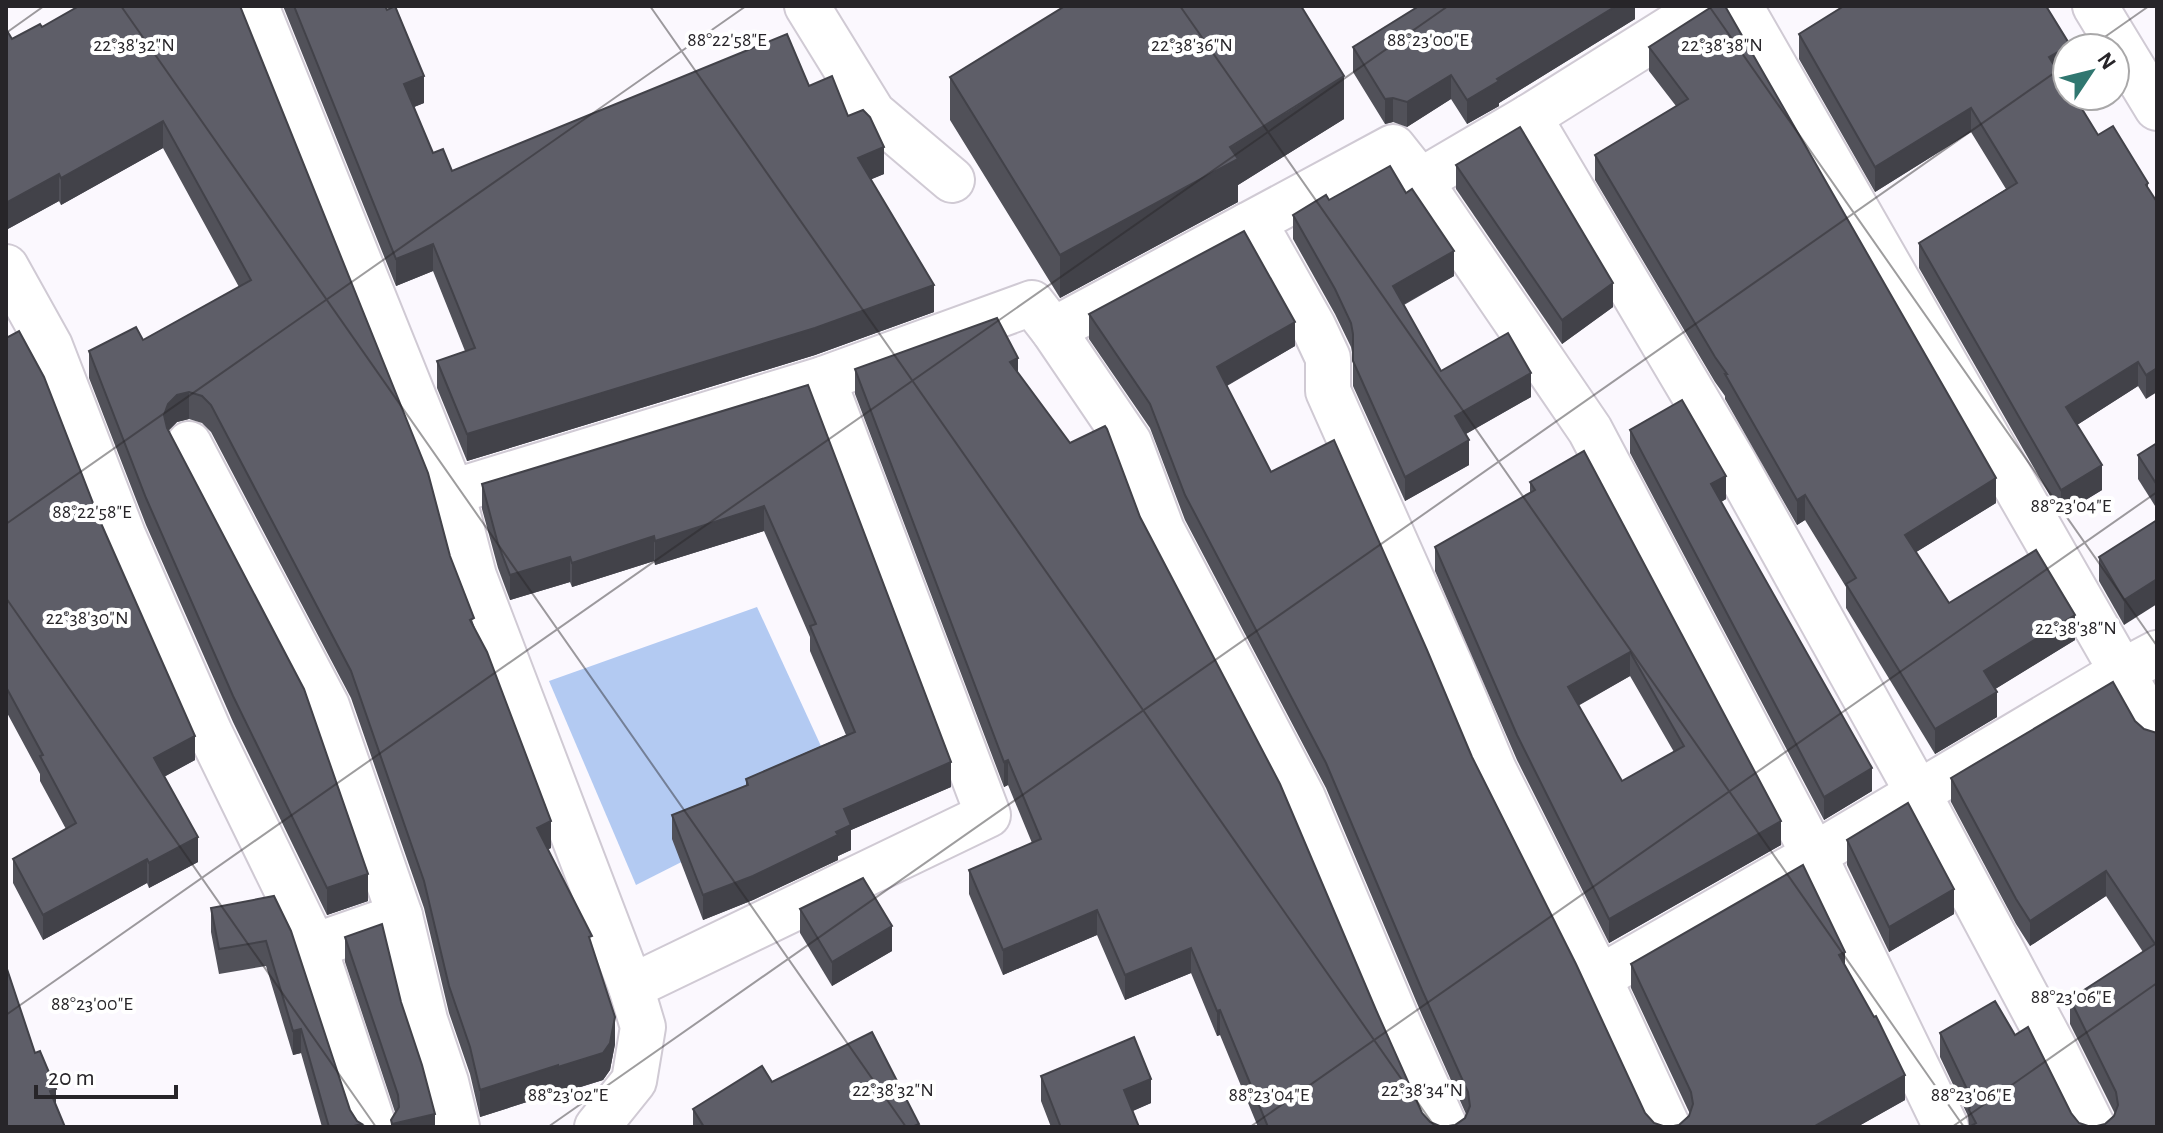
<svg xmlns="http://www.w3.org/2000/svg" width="2163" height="1133" viewBox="0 0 2163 1133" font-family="'Alegreya Sans',sans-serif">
<rect width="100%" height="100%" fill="#fbf8fe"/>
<path fill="#b3caf2" d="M757,607L838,783L636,885L549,681Z"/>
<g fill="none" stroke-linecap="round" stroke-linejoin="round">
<g stroke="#d0cad4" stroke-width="48">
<g id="minor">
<path d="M256,6L452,492L474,576L631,987L643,1027L634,1081L597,1127"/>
<path d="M807,6L873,113L952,180"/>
<path d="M1740,6L2157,733"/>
<path d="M2095,6L2157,108"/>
<path d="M1529,117L1733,461L1918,793L2052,1044L2093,1127"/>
<path d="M1420,181L1529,117L1706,6"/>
<path d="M1248,225L1266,243L1313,326L1328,358V391L1450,665L1494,770L1599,978L1668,1127"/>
<path d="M6,267L50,346L123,535L210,733L314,946L374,1127"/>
<path d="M1053,330L1393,147L1420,181L1590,430L1814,855L1946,1127"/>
<path d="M189,444L327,706L400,916L425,1020L446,1082L457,1127"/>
<path d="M452,492L823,379L1032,303L1053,330L1129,442L1162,530L1303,798L1399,1025L1445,1127"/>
<path d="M314,946L400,916"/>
<path d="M1599,978L1814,855L2123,671L2157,653"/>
<path d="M631,987L988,815L823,379"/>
</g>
</g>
<use href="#minor" stroke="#fff" stroke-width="44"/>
</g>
<g fill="#515159" fill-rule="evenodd">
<path d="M240,6L450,556L551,848L548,849L592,948L615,1044L610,1070L603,1080L558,1094V1092L480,1117L470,1074L449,1013L424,908L351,698L211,432L202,423L189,419L177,422L168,431L368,901L327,915L233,722L146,525L89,378V351L143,340L239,287L163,148L61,205L59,201L6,230V29L12,39L42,27Z"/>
<path d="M283,6H385L424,103L414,107L433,153L452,171L809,86L848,116L884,174L871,179L934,312L815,355L467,461L437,388V361L465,351L433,271L396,286Z"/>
<path d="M1635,6V19L1499,103V106L1467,124L1451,99L1407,127L1393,122L1385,124L1353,72V47Z"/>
<path d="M1799,34L2070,48H2067V71L2060,75L2098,135L2148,183L2146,399L2138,386L2077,425L2102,490L2061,515L1919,268V243L2006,189L1971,132L1875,192L1799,59Z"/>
<path d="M1649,47L1996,503L1916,552L1949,603L2075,640L1995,689L1997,717L1935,754L1846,608V587L1805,520L1797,525L1725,399V396L1715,382L1595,180V155L1676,106L1649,71Z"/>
<path d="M950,77L1344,119L1238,185V202L1060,298L950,120Z"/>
<path d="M1456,165L1613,307L1562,344L1456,189Z"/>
<path d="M1329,200L1454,276L1404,305L1441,371L1531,397L1466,434L1469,465L1405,501L1353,386V358L1351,347L1335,314L1293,239V215Z"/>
<path d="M1089,314L1295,346L1227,386L1271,472L1472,757L1645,1113L1654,1123L1455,1125L1465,1118L1466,1114L1422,1015L1326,788L1185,520L1150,428L1089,339Z"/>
<path d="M6,338L100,521L195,760L164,777L198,862L149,888L147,883L43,940L13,883V859L66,829L40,781V774L6,711Z"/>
<path d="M855,369L1018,373L1070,443L1140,517L1376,1010L1422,1113L1430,1122L1442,1127H1258L1220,1035L1217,1036L1191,973L1125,1000L1097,935L1003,975L969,894V870L1032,843L1008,785L1004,787L855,394Z"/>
<path d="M808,385L951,787L851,830V850L838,856V860L753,900L703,920L672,839V815L746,786V779L846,735L810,651V637L764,531L655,565L654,561L572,587L570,582L510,600L498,568L482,509V484Z"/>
<path d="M1630,430L1726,499L1721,502L1872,791L1824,820L1630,453Z"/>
<path d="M2157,443V509L2138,479V455Z"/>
<path d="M1530,482L1781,845L1609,943L1517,760L1435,571V547L1530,493ZM1630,676L1674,752L1622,781L1578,706Z"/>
<path d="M2157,520L2124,625L2099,581V557Z"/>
<path d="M2135,721L2144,729L2157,733V1127L2105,1124L2115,1114L2070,1024V999L2143,952L2106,896L2030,946L2016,924L1951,802V778Z"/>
<path d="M1847,840L1954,914L1889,952L1847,865Z"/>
<path d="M274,896L350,1110L362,1127H322L301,1053L293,1055L266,966L219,974L211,932V908Z"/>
<path d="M800,909L892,951L832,986L800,933Z"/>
<path d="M345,937L401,1002L435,1127H391V1120L395,1112L345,962Z"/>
<path d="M1631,964L1845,966L1905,1100L1857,1127H1668L1679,1125L1690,1114L1631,988Z"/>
<path d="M1940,1033L2015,1035L2079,1123L1969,1127L1968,1116L1940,1057Z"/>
<path d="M1041,1076L1151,1103L1132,1111L1139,1127H1051L1041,1101Z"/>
<path d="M772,1082L919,1127H693V1109Z"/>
</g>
<g fill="#424249">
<path d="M1616,6H1635V19L1499,103V106L1467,124V100L1497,79Z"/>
<path d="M2070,45V48H2067V71L2049,82V57Z"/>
<path d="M1451,75V99L1407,127V102Z"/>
<path d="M424,76V103L404,111V84Z"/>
<path d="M1344,76V119L1238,185V202L1060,298V255Z"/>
<path d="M1393,98V122L1385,124V99Z"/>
<path d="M1971,108V132L1875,192V167Z"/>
<path d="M163,121V148L61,205V178Z"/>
<path d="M884,147V174L858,185V158Z"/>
<path d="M59,174V201L6,230V203Z"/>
<path d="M433,244V271L396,286V259Z"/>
<path d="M1454,251V276L1393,310V286Z"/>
<path d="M1613,283V307L1562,344V320Z"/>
<path d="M934,285V312L815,355L467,461V434Z"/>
<path d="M1295,322V346L1217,391V367Z"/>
<path d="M1018,358V383L1010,362Z"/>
<path d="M2138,362V386L2066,432V407Z"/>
<path d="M2157,368V392L2146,399V375Z"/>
<path d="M1531,373V397L1455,440V416Z"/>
<path d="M189,392V419L177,422L168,431L164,415L168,404L177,395Z"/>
<path d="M1469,440V465L1405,501V477Z"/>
<path d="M2102,465V490L2061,515V490Z"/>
<path d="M1726,476V499L1711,508V484Z"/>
<path d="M1996,478V503L1905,559V535Z"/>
<path d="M1805,495V520L1797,525V500Z"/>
<path d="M764,506V531L655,565V541Z"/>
<path d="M654,536V561L572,587V563Z"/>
<path d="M570,557V582L510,600V575Z"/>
<path d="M2157,579V604L2124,625V600Z"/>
<path d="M2075,615V640L1984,696V671Z"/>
<path d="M1630,652V676L1568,711V687Z"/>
<path d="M1997,692V717L1935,754V729Z"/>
<path d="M195,736V760L154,782V758Z"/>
<path d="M1008,760V785L1004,787V762Z"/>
<path d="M951,762V787L851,830V850L838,856V860L753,900L703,920V895L844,809Z"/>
<path d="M1872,768V791L1824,820V797Z"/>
<path d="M551,821V848L537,855V828Z"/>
<path d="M1781,821V845L1609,943V919Z"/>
<path d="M198,837V862L149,888V863Z"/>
<path d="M147,859V883L43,940V915Z"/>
<path d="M2106,871V896L2030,946V921Z"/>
<path d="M368,874V901L327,915V888Z"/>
<path d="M1954,889V914L1889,952V927Z"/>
<path d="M1097,910V935L1003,975V950Z"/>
<path d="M892,926V951L832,986V962Z"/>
<path d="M1191,948V973L1125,1000V975Z"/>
<path d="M1845,952V977L1839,955Z"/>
<path d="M1220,1010V1035L1217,1036V1011Z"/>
<path d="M615,1017V1044L610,1070L603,1080L558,1094V1067Z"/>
<path d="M301,1029V1053L293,1055V1031Z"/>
<path d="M558,1065V1092L480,1117V1090Z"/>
<path d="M1905,1075V1100L1857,1127H1813Z"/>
<path d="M1151,1079V1103L1124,1115V1090Z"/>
<path d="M56,1089V1113L50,1091Z"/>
<path d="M435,1114V1127H392V1124Z"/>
</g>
<g fill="#5e5e68" stroke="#424249" stroke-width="2" fill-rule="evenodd">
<path d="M79,6H240L428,473L450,556L474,618L470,620L487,652L551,821L537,828L592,936L589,937L615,1017L610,1043L603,1053L558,1067V1065L480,1090L470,1047L449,986L424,881L351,671L211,405L202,396L189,392L177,395L168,404L164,415L167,428L304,689L368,874L327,888L233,696L146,498L89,351L136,327L143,340L251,280L163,121L61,178L59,174L6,203V29L12,39L40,24L42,27Z"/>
<path d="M294,6H385L387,10L395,6L424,76L404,84L433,153L443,149L452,171L787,34L809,86L832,76L848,116L863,110L870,117L884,147L858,158L934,285L815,328L467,434L437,361L475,348L433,244L396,259Z"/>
<path d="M1065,6H1301L1344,76L1230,147L1238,159L1060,255L950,77Z"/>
<path d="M1419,6H1616L1497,79L1499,81L1467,100L1451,75L1407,102L1393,98L1385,99L1353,47Z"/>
<path d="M1713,6H1725L1996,478L1905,535L1949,603L2036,550L2075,615L1984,671L1997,692L1935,729L1846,584L1856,578L1805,495L1797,500L1725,374H1727L1715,357L1595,155L1688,99L1649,47Z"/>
<path d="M1844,6H2046L2070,45L2049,57L2067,86V96H2074L2098,135L2113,126L2148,183L2146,185L2157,202V368L2146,375L2138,362L2066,407L2102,465L2061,490L1919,243L2017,183L1971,108L1875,167L1799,34Z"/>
<path d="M1520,127L1613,283L1562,320L1456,165Z"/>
<path d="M1390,166L1406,193L1412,189L1454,251L1393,286L1441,371L1508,333L1531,373L1455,416L1469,440L1405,477L1353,361V334L1351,323L1335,289L1293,215L1326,195L1329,200Z"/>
<path d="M1244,231L1295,322L1217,367L1271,472L1334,440L1427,650L1472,757L1576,964L1645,1113L1654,1123L1666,1127H1442L1455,1125L1465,1118L1470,1106L1468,1092L1422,990L1326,763L1185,495L1150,404L1089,314Z"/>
<path d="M997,318L1018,358L1010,362L1070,443L1105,426L1107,429L1140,517L1280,784L1376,1010L1422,1113L1430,1122L1442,1127H1268L1220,1010L1217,1011L1191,948L1125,975L1097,910L1003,950L969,870L1041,839L1008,760L1004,762L855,369Z"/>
<path d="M19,331L44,377L100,521L195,736L154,758L198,837L149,863L147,859L43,915L13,859L76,823L40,756L43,755L6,687V338Z"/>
<path d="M808,385L951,762L844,809L851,825L836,832L838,835L753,876L703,895L672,815L748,785L746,779L855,732L810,626L816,624L764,506L655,541L654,536L572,563L570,557L510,575L498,544L482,484Z"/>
<path d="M1682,400L1726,476L1711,484L1872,768L1824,797L1630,430Z"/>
<path d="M2157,443V485L2138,455Z"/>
<path d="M1584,451L1781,821L1609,919L1517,735L1435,547L1535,490L1530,482ZM1630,652L1684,746L1622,781L1568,687Z"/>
<path d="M2157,520V579L2124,600L2099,557Z"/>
<path d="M2113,682L2135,721L2144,729L2157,733V1127H2093L2105,1124L2114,1116L2118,1105L2116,1092L2070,999L2155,944L2106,871L2030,921L2016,899L1951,778Z"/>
<path d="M1908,803L1954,889L1889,927L1847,840Z"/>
<path d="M1803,865L1845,952L1839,955L1874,1017L1876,1016L1905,1075L1813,1127H1668L1679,1125L1689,1116L1693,1104L1691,1092L1631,964Z"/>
<path d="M863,878L892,926L832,962L800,909Z"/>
<path d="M274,896L291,931L350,1110L357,1121L362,1124L350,1127H329L301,1029L293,1031L266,941L219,949L211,908Z"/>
<path d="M382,924L401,1002L422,1065L435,1114L392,1124L391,1120L399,1107L398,1095L345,937Z"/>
<path d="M6,966L35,1053L40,1051L56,1089L50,1091L65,1127H6Z"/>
<path d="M1995,1001L2015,1035L2028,1027L2071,1113L2079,1123L2091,1127H1969L1976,1123L1969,1110L1971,1103L1968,1091L1940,1033Z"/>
<path d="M872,1032L919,1124L912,1127H704L693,1109L762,1066L772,1082Z"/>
<path d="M1134,1037L1151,1079L1124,1090L1139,1127H1057L1060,1125L1041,1076Z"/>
</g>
<path fill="none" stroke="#272529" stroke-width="2" stroke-opacity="0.45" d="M121,6L906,1127M650,6L1435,1127M1180,6L1964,1127M1709,6L2157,646M6,33L44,6M2089,48L2149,6M6,524L746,6M6,598L376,1127M6,1015L1448,6M548,1127L2067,64M1250,1127L2157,492M1952,1127L2157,983"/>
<g font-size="20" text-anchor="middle" fill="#272529" stroke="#fff" stroke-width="8" stroke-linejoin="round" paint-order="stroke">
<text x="727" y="46">88°22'58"E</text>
<text x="1428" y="46">88°23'00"E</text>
<text x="134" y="51">22°38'32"N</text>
<text x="1192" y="51">22°38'36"N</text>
<text x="1722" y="51">22°38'38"N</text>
<text x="2071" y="512">88°23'04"E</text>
<text x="92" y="518">88°22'58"E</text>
<text x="87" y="624">22°38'30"N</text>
<text x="2076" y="634">22°38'38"N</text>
<text x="2071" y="1003">88°23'06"E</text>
<text x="92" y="1010">88°23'00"E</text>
<text x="893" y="1096">22°38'32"N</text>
<text x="1422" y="1096">22°38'34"N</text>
<text x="568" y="1101">88°23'02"E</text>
<text x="1269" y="1101">88°23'04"E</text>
<text x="1971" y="1101">88°23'06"E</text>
</g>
<rect width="2163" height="1133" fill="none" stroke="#272529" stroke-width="16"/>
<g transform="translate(2091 72) rotate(55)"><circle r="38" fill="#ffffff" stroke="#a9a8a9" stroke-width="2"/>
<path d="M0-6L14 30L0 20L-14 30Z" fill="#307770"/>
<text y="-12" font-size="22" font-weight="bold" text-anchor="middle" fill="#272529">N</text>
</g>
<path d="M36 1085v12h140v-12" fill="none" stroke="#272529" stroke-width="4"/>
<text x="48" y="1085" font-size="24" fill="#272529" stroke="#ffffff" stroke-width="6" paint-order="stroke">20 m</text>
</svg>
